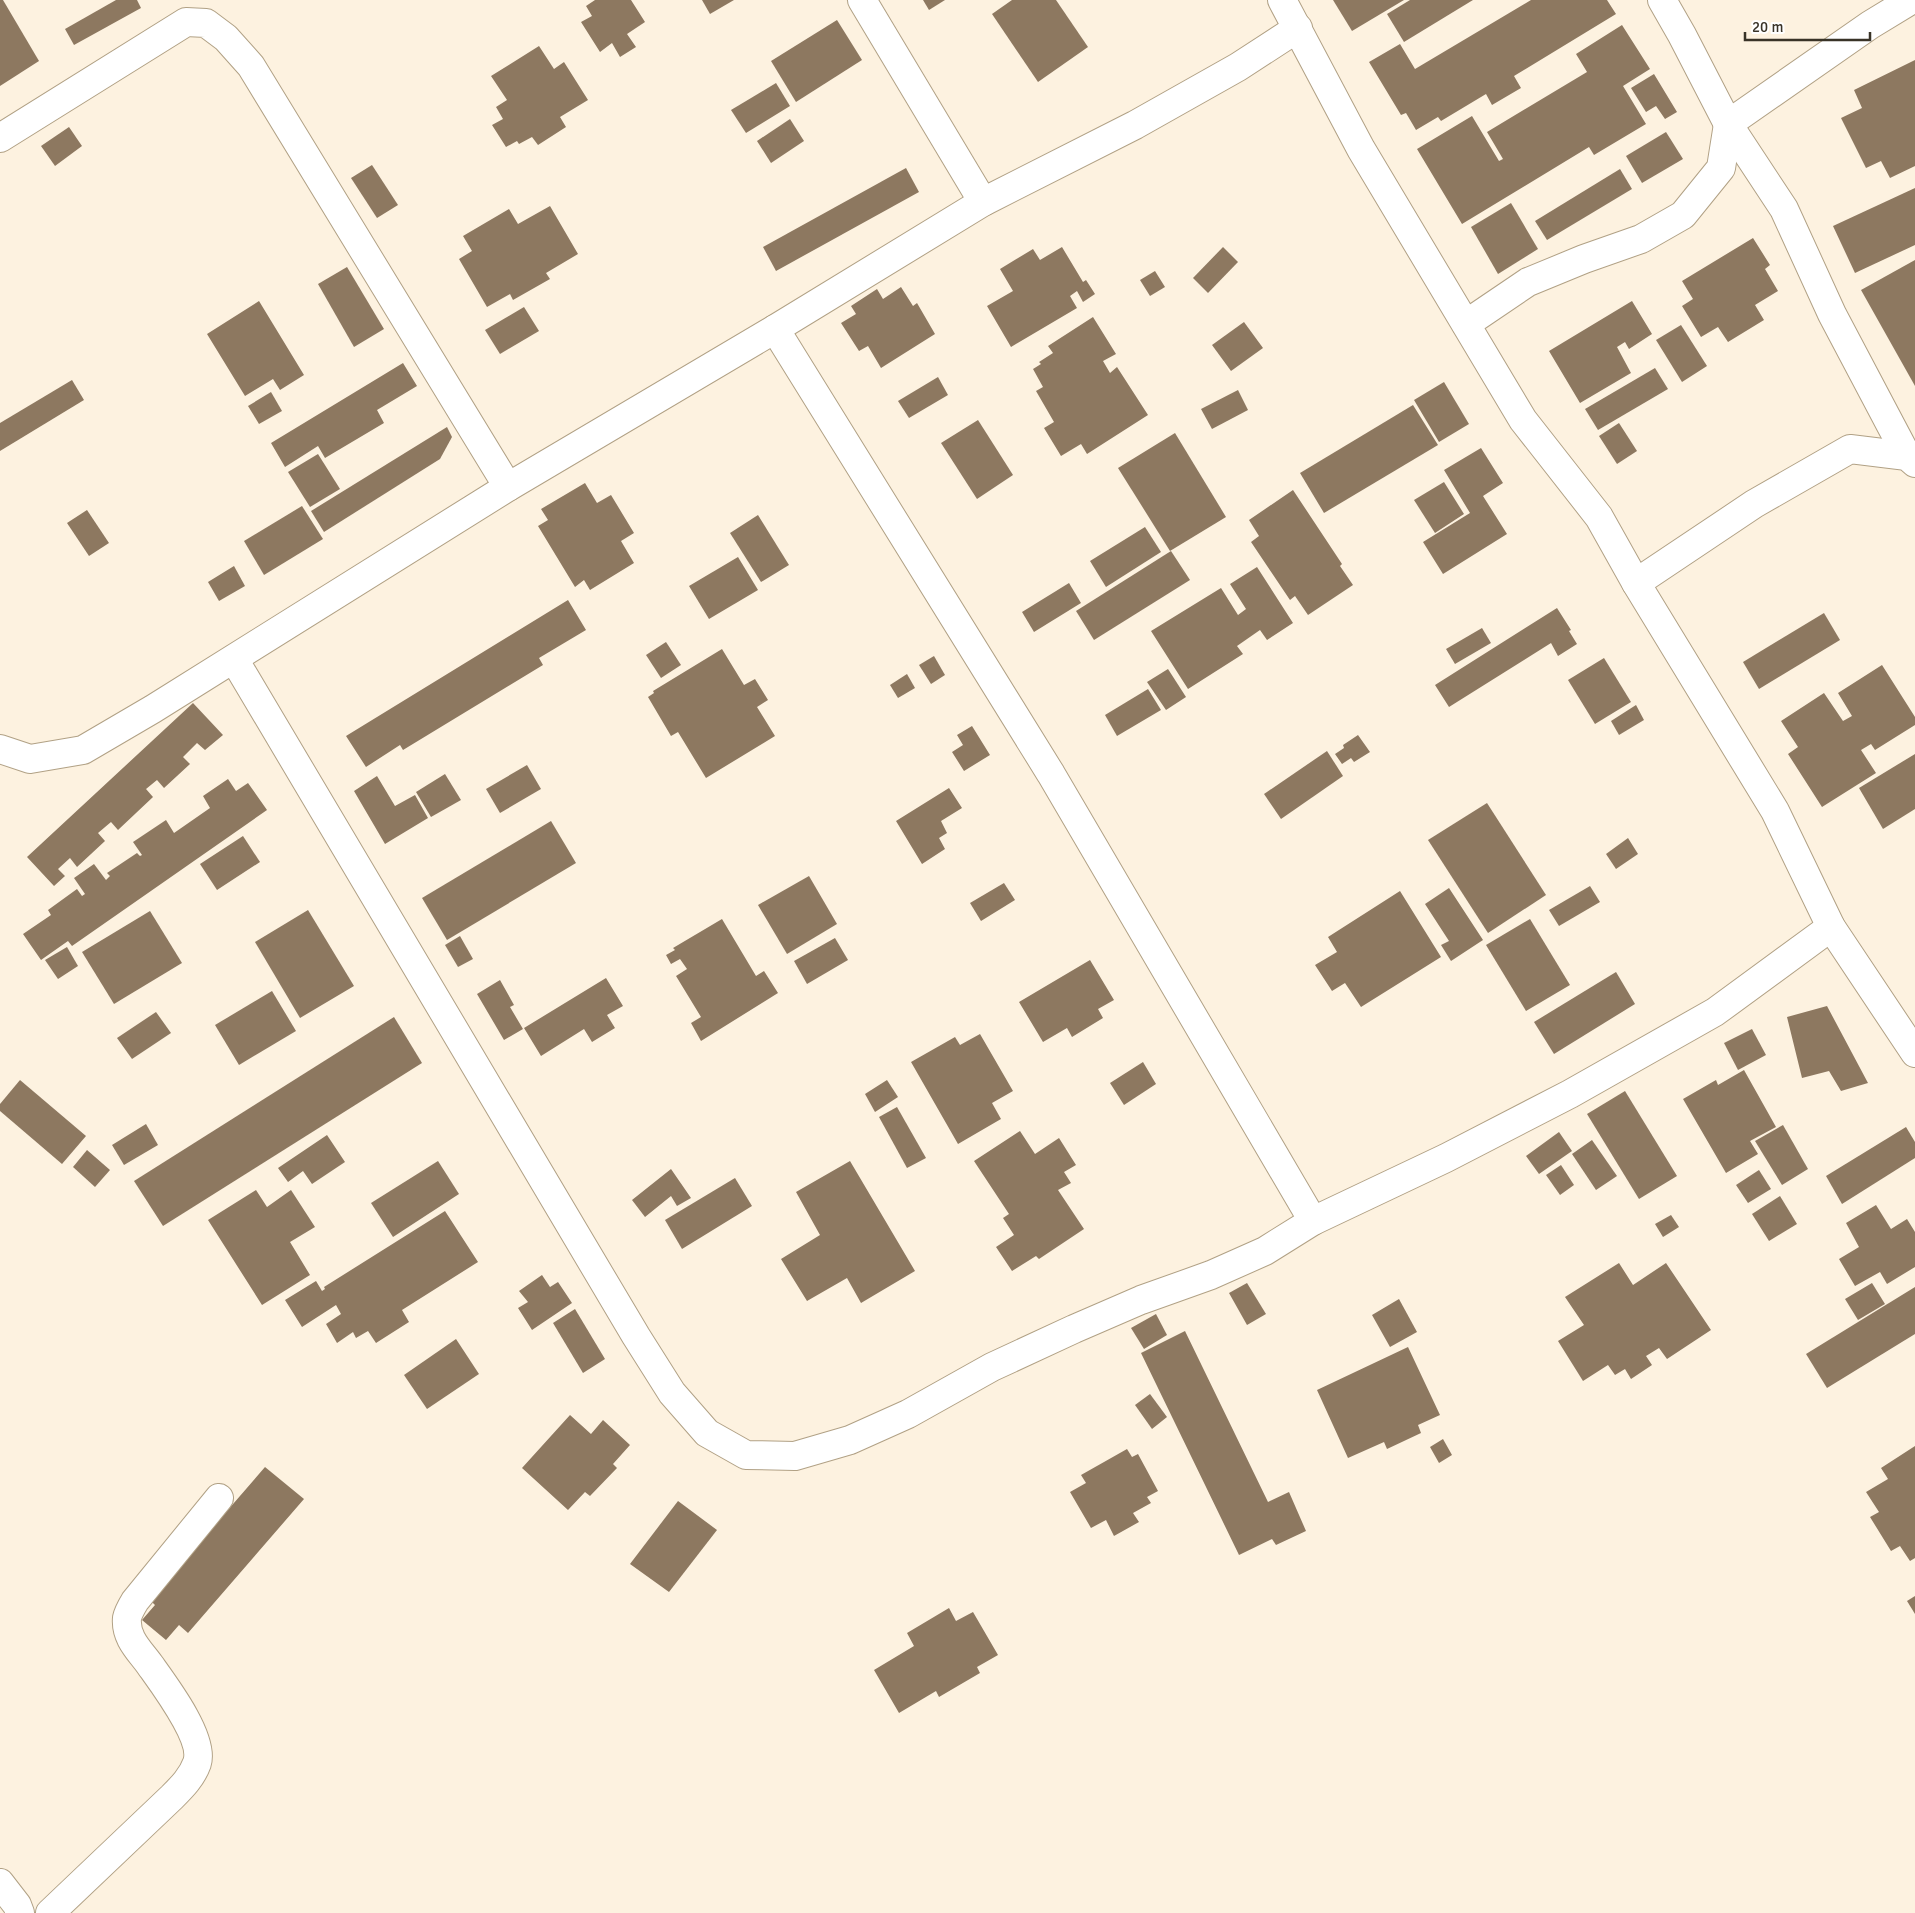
<svg xmlns="http://www.w3.org/2000/svg" width="1915" height="1913" viewBox="0 0 1915 1913" font-family="Signika,sans-serif">
<rect width="100%" height="100%" fill="#fdf2e0"/>
<g fill="#8d7860">
<path d="M0,0H3L39,61L0,86Z"/>
<path d="M116,0H137L141,8L74,45L65,29Z"/>
<path d="M595,0H631L645,22L627,34L636,47L620,57L612,43L600,52L581,22L592,16L586,6Z"/>
<path d="M702,0H734L710,14Z"/>
<path d="M923,0H945L929,10Z"/>
<path d="M1012,0H1056L1088,47L1038,82L992,14Z"/>
<path d="M1333,0H1404L1352,31Z"/>
<path d="M1410,0H1473L1404,42L1387,14Z"/>
<path d="M1531,0H1607L1616,14L1514,76L1521,88L1492,105L1486,94L1441,121L1438,117L1416,130L1406,113L1401,115L1369,62L1400,44L1415,69Z"/>
<path d="M837,20L862,60L796,102L771,61Z"/>
<path d="M1622,25L1650,69L1623,86L1646,124L1594,155L1589,147L1462,224L1417,149L1472,116L1499,161L1503,159L1487,132L1587,72L1576,54Z"/>
<path d="M539,46L554,69L564,62L588,100L560,117L566,127L538,145L532,137L519,144L517,141L506,147L492,125L503,119L496,107L507,100L491,76Z"/>
<path d="M1915,60V166L1890,178L1881,161L1866,168L1841,118L1862,108L1854,90Z"/>
<path d="M1654,74L1677,112L1665,119L1656,106L1646,112L1631,88Z"/>
<path d="M776,83L790,106L746,133L731,110Z"/>
<path d="M790,119L804,141L771,163L757,141Z"/>
<path d="M69,127L82,146L55,166L41,146Z"/>
<path d="M1666,132L1683,159L1642,183L1626,156Z"/>
<path d="M372,165L398,205L377,218L351,178Z"/>
<path d="M906,168L919,192L776,271L763,247Z"/>
<path d="M1620,169L1632,189L1547,240L1535,221Z"/>
<path d="M1915,188V245L1855,273L1833,226Z"/>
<path d="M1511,203L1538,249L1498,274L1471,227Z"/>
<path d="M550,206L578,254L546,273L550,279L513,300L510,294L487,307L459,259L472,251L463,236L509,209L518,224Z"/>
<path d="M1753,238L1770,265L1765,269L1778,291L1755,305L1764,320L1728,342L1718,327L1701,337L1682,306L1693,299L1682,281Z"/>
<path d="M1062,247L1083,282L1086,280L1095,294L1083,302L1077,291L1070,296L1077,308L1011,347L987,306L1013,291L1000,269L1033,249L1040,260Z"/>
<path d="M1223,247L1238,262L1208,293L1193,278Z"/>
<path d="M1915,260V386L1861,290Z"/>
<path d="M347,267L384,329L354,347L318,284Z"/>
<path d="M1155,271L1165,287L1150,296L1140,280Z"/>
<path d="M901,287L913,306L917,303L935,334L881,368L868,346L859,351L841,323L856,314L851,306L877,289L883,299Z"/>
<path d="M259,301L304,375L280,390L273,379L245,396L207,334Z"/>
<path d="M1632,301L1652,334L1629,349L1625,342L1617,347L1631,373L1580,403L1549,351Z"/>
<path d="M524,307L539,331L500,354L485,330Z"/>
<path d="M1093,317L1116,354L1103,361L1110,373L1117,367L1148,415L1087,454L1081,444L1061,456L1044,428L1054,422L1036,391L1043,387L1033,369L1041,364L1039,362L1053,353L1048,346Z"/>
<path d="M1244,322L1263,348L1231,371L1212,345Z"/>
<path d="M1681,325L1707,366L1682,382L1656,340Z"/>
<path d="M403,363L417,386L377,410L384,423L325,458L318,446L285,467L271,443Z"/>
<path d="M1655,368L1668,389L1598,430L1585,409Z"/>
<path d="M938,377L948,395L909,418L898,401Z"/>
<path d="M72,380L84,400L0,451V423Z"/>
<path d="M1444,382L1469,424L1439,442L1414,400Z"/>
<path d="M1238,390L1248,410L1212,429L1201,409Z"/>
<path d="M271,392L282,411L259,424L248,406Z"/>
<path d="M1413,405L1438,445L1324,513L1300,473Z"/>
<path d="M978,420L1013,475L977,499L941,443Z"/>
<path d="M1619,423L1637,451L1617,464L1599,436Z"/>
<path d="M447,427L452,437L440,459L324,532L311,511Z"/>
<path d="M1175,433L1226,517L1170,551L1118,468Z"/>
<path d="M1481,448L1503,483L1483,496L1507,534L1443,574L1423,542L1470,513L1444,470Z"/>
<path d="M318,454L340,489L310,507L288,472Z"/>
<path d="M1444,482L1464,514L1435,533L1414,500Z"/>
<path d="M585,483L597,503L611,495L634,533L621,541L634,563L590,590L584,580L575,587L538,526L548,520L541,509Z"/>
<path d="M1293,490L1342,564L1340,566L1353,585L1308,615L1295,596L1290,600L1251,542L1259,536L1249,520Z"/>
<path d="M302,506L323,539L264,575L244,541Z"/>
<path d="M87,510L109,543L89,556L67,523Z"/>
<path d="M758,515L789,565L761,582L730,533Z"/>
<path d="M1145,527L1161,552L1106,587L1090,561Z"/>
<path d="M1171,551L1190,580L1094,640L1076,611Z"/>
<path d="M738,557L758,590L709,619L689,586Z"/>
<path d="M234,566L245,586L219,601L208,582Z"/>
<path d="M1257,567L1293,623L1267,640L1260,630L1237,646L1243,654L1188,689L1151,631L1221,588L1238,615L1246,609L1230,584Z"/>
<path d="M1069,583L1081,603L1034,632L1022,612Z"/>
<path d="M568,600L586,630L539,658L543,665L403,750L400,745L366,767L346,736Z"/>
<path d="M1557,608L1571,630L1569,631L1577,644L1558,656L1551,643L1449,707L1435,685Z"/>
<path d="M1824,613L1840,640L1759,689L1743,662Z"/>
<path d="M1482,628L1491,643L1455,664L1446,649Z"/>
<path d="M666,642L681,665L661,678L646,655Z"/>
<path d="M722,649L744,685L755,679L768,700L757,707L775,736L706,778L678,732L671,736L648,697L654,693L653,691Z"/>
<path d="M934,656L945,675L931,684L919,665Z"/>
<path d="M1604,658L1631,702L1595,724L1568,680Z"/>
<path d="M1882,665L1915,717V725L1875,750L1871,744L1861,750L1876,773L1822,807L1788,754L1798,747L1781,721L1824,693L1843,721L1852,716L1838,693Z"/>
<path d="M1168,669L1186,697L1166,710L1147,682Z"/>
<path d="M907,674L915,688L898,698L890,685Z"/>
<path d="M1148,689L1161,710L1117,736L1105,715Z"/>
<path d="M193,703L223,735L205,750L197,743L183,757L190,764L164,788L157,780L146,789L153,797L118,830L111,822L98,833L105,841L77,867L70,858L58,869L65,876L54,886L27,857Z"/>
<path d="M1636,705L1644,720L1619,735L1611,721Z"/>
<path d="M972,726L990,755L964,771L952,752L963,745L957,735Z"/>
<path d="M1358,735L1370,752L1354,762L1351,758L1342,764L1335,754L1344,748L1343,745Z"/>
<path d="M1327,751L1343,776L1281,819L1264,794Z"/>
<path d="M1915,754V809L1883,829L1859,788Z"/>
<path d="M527,765L541,789L500,813L486,789Z"/>
<path d="M445,774L461,800L431,817L416,792Z"/>
<path d="M377,776L395,806L415,795L428,818L385,844L354,791Z"/>
<path d="M228,779L236,791L248,783L267,810L72,946L68,941L41,960L23,934L51,915L48,910L77,889L82,896L85,894L74,878L94,864L106,880L110,876L107,873L137,853L140,856L142,855L133,842L166,820L174,833L210,808L203,796Z"/>
<path d="M949,788L962,808L941,821L947,833L939,838L945,849L922,864L896,821Z"/>
<path d="M1487,803L1546,895L1488,933L1428,840Z"/>
<path d="M551,821L576,863L447,940L422,898Z"/>
<path d="M243,836L260,862L217,890L200,864Z"/>
<path d="M1628,838L1638,854L1616,869L1606,854Z"/>
<path d="M809,876L837,924L787,954L758,905Z"/>
<path d="M1004,883L1015,900L981,921L970,903Z"/>
<path d="M1590,886L1600,902L1559,926L1549,910Z"/>
<path d="M1449,888L1483,940L1451,961L1441,945L1449,941L1425,904Z"/>
<path d="M1400,891L1441,957L1361,1007L1345,983L1332,991L1315,965L1337,952L1328,937Z"/>
<path d="M308,910L354,986L300,1018L255,942Z"/>
<path d="M150,911L182,963L114,1004L82,952Z"/>
<path d="M722,919L756,976L764,971L778,993L701,1041L691,1023L701,1017L676,976L687,969L680,959L671,964L666,955L675,950L673,948Z"/>
<path d="M1530,919L1570,985L1526,1011L1486,945Z"/>
<path d="M460,936L473,959L458,967L445,945Z"/>
<path d="M835,938L848,960L807,984L794,961Z"/>
<path d="M67,947L78,966L58,979L45,960Z"/>
<path d="M1090,960L1114,1000L1098,1009L1103,1018L1072,1037L1067,1028L1043,1042L1019,1002Z"/>
<path d="M1616,972L1635,1004L1554,1054L1534,1022Z"/>
<path d="M606,978L623,1006L607,1015L615,1028L592,1042L584,1029L541,1056L524,1028Z"/>
<path d="M500,980L514,1005L510,1007L523,1029L504,1040L477,994Z"/>
<path d="M272,991L296,1031L239,1065L215,1025Z"/>
<path d="M1827,1006L1868,1083L1841,1091L1829,1071L1802,1078L1787,1017Z"/>
<path d="M156,1012L171,1033L132,1059L117,1038Z"/>
<path d="M394,1017L422,1063L163,1226L134,1181Z"/>
<path d="M1752,1029L1766,1055L1738,1070L1724,1043Z"/>
<path d="M980,1034L1013,1091L992,1103L1001,1119L958,1144L911,1062L955,1037L960,1045Z"/>
<path d="M1143,1062L1156,1084L1124,1105L1110,1083Z"/>
<path d="M1744,1070L1776,1127L1750,1141L1758,1154L1726,1173L1683,1099L1716,1080L1718,1085Z"/>
<path d="M20,1080L86,1136L62,1164L0,1111V1104Z"/>
<path d="M887,1080L898,1097L875,1112L865,1094Z"/>
<path d="M1625,1091L1677,1176L1639,1199L1587,1114Z"/>
<path d="M897,1107L926,1158L907,1168L879,1117Z"/>
<path d="M146,1124L158,1145L124,1165L112,1145Z"/>
<path d="M1783,1125L1808,1169L1782,1185L1755,1141Z"/>
<path d="M1906,1127L1915,1142V1158L1842,1204L1826,1176Z"/>
<path d="M1020,1131L1035,1154L1059,1138L1076,1165L1064,1172L1071,1183L1058,1190L1084,1229L1039,1259L1036,1256L1012,1271L996,1247L1014,1235L1003,1218L1009,1214L974,1161Z"/>
<path d="M1559,1132L1572,1151L1539,1174L1526,1156Z"/>
<path d="M327,1135L345,1162L312,1184L303,1171L288,1182L278,1168Z"/>
<path d="M1592,1140L1617,1176L1596,1190L1572,1154Z"/>
<path d="M87,1150L110,1170L95,1187L73,1167Z"/>
<path d="M438,1161L459,1194L393,1237L371,1203Z"/>
<path d="M850,1161L915,1271L861,1303L847,1278L807,1301L781,1259L820,1235L796,1192Z"/>
<path d="M1561,1165L1574,1185L1560,1195L1546,1175Z"/>
<path d="M671,1169L691,1198L677,1206L671,1196L645,1217L632,1200Z"/>
<path d="M1759,1170L1771,1189L1748,1203L1736,1185Z"/>
<path d="M735,1178L752,1206L682,1249L665,1220Z"/>
<path d="M256,1190L267,1207L291,1190L315,1227L290,1242L310,1275L262,1305L208,1220Z"/>
<path d="M1780,1196L1797,1224L1769,1241L1752,1214Z"/>
<path d="M1876,1205L1891,1229L1907,1219L1915,1232V1267L1887,1284L1880,1272L1855,1286L1839,1259L1859,1247L1846,1223Z"/>
<path d="M445,1211L478,1262L402,1310L409,1322L376,1343L368,1331L356,1338L353,1332L337,1343L326,1324L341,1314L336,1305L302,1327L285,1300L316,1281L322,1291L325,1289L324,1287Z"/>
<path d="M1671,1215L1679,1227L1663,1237L1655,1224Z"/>
<path d="M1619,1263L1633,1285L1666,1263L1711,1330L1667,1359L1659,1348L1646,1356L1652,1365L1631,1379L1625,1369L1615,1375L1608,1365L1583,1381L1558,1341L1584,1325L1565,1297Z"/>
<path d="M542,1275L550,1287L558,1282L572,1303L532,1330L518,1308L528,1302L519,1291Z"/>
<path d="M1247,1283L1266,1314L1247,1325L1229,1293Z"/>
<path d="M1872,1283L1885,1304L1858,1320L1845,1299Z"/>
<path d="M1915,1287V1334L1827,1388L1806,1354Z"/>
<path d="M1399,1299L1417,1332L1390,1347L1372,1315Z"/>
<path d="M575,1309L605,1359L583,1373L553,1323Z"/>
<path d="M1156,1314L1167,1335L1144,1349L1131,1328Z"/>
<path d="M1185,1331L1268,1502L1289,1492L1306,1531L1276,1545L1272,1539L1239,1555L1141,1353Z"/>
<path d="M456,1339L479,1374L427,1409L404,1375Z"/>
<path d="M1408,1347L1440,1415L1418,1425L1421,1433L1387,1449L1384,1442L1348,1458L1317,1390Z"/>
<path d="M1150,1394L1167,1417L1152,1429L1135,1405Z"/>
<path d="M570,1415L591,1434L603,1420L630,1445L613,1464L617,1468L590,1496L585,1492L568,1510L522,1468Z"/>
<path d="M1443,1439L1452,1455L1439,1463L1430,1447Z"/>
<path d="M1915,1446V1558L1910,1561L1900,1546L1891,1551L1870,1517L1879,1512L1866,1492L1888,1479L1881,1468Z"/>
<path d="M1127,1449L1132,1457L1138,1454L1158,1491L1147,1497L1151,1503L1133,1513L1139,1522L1114,1536L1106,1520L1091,1528L1070,1492L1086,1483L1081,1475Z"/>
<path d="M265,1467L304,1499L188,1633L179,1625L166,1640L142,1620L155,1605L150,1600Z"/>
<path d="M678,1501L717,1530L669,1592L630,1564Z"/>
<path d="M1915,1596V1614L1907,1601Z"/>
<path d="M949,1608L956,1621L973,1612L998,1655L977,1667L980,1673L939,1697L936,1691L899,1713L874,1670L914,1646L907,1633Z"/>
</g>
<g fill="none" stroke-linecap="round" stroke-linejoin="round">
<g stroke="#b1a185" stroke-width="30">
<g id="minor">
<path d="M862,0L983,202"/>
<path d="M1282,0L1361,149L1523,420L1599,517L1636,583L1775,811L1831,927L1915,1053"/>
<path d="M1662,0L1682,35L1728,124L1784,209L1832,314L1907,456"/>
<path d="M0,138L186,22L206,23L226,38L251,66L508,487"/>
<path d="M1466,324L1528,282L1584,259L1641,239L1683,215L1721,168L1728,124L1870,25L1911,0"/>
<path d="M775,329L1051,774L1313,1221"/>
<path d="M1636,583L1754,504L1850,449L1907,456L1915,463"/>
<path d="M234,659L636,1336L672,1393L707,1433L746,1455L795,1456L850,1440L908,1414L992,1367L1074,1329L1141,1300L1211,1275L1265,1251L1313,1221L1446,1158L1570,1094L1715,1012L1831,927"/>
<path d="M0,749L30,759L83,750L153,709L508,487L775,329L983,202L1135,125L1238,67L1298,28"/>
<path d="M0,1883L17,1905L20,1913"/>
<path d="M50,1913L172,1797C182,1787 192,1777 197,1763C205,1739 165,1686 150,1665C140,1651 125,1638 127,1618C128,1613 132,1606 135,1601L219,1498"/>
</g>
</g>
<use href="#minor" stroke="#fff" stroke-width="28"/>
</g>
<path d="M1745 32v8h125v-8" fill="none" stroke="#393327" stroke-width="2.5"/>
<text x="1752" y="32" font-size="15" fill="#393327" stroke="#ffffff" stroke-width="4" paint-order="stroke">20 m</text>
</svg>
